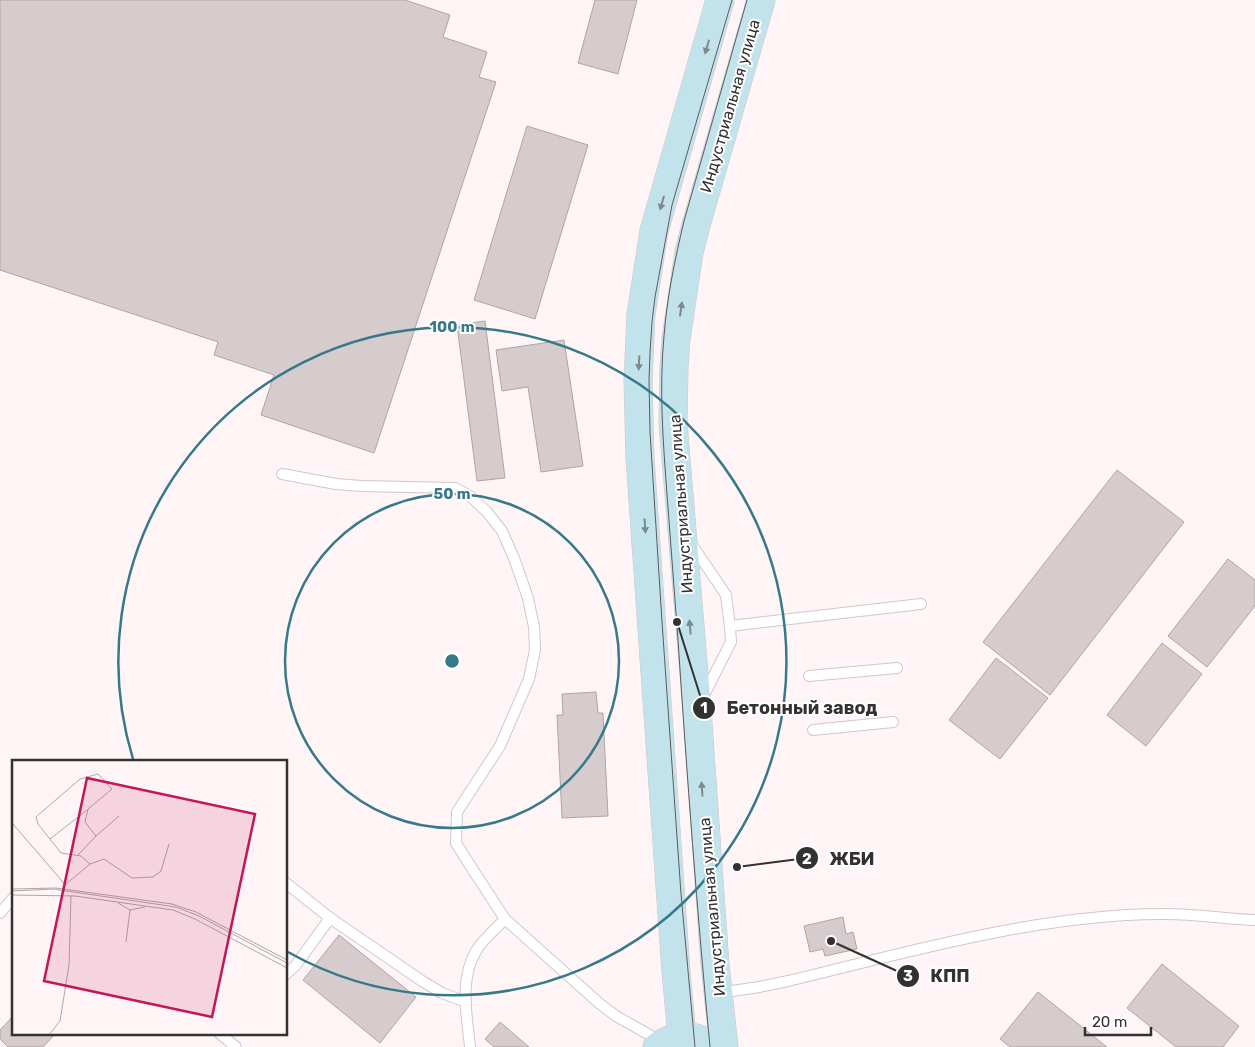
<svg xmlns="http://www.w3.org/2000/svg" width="1255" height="1047" viewBox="0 0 1255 1047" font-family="Rubik,sans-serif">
<rect width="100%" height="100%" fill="#fff5f6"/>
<g fill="#d6cccd" stroke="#afa5a6">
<path d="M0,0H405L450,15L443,37L487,52L479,77L496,82L374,453L261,415L274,375L214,355L218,342L0,270Z"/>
<path d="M595,0H637L618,74L578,63Z"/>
<path d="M527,126L588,145L535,319L474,300Z"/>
<path d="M485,321L505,478L477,481L457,325Z"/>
<path d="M564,340L583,466L541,472L528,387L502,391L496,350Z"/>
<path d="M1117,470L1184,522L1050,695L983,642Z"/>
<path d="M1228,559L1255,580V606L1207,667L1168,636Z"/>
<path d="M1162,643L1202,674L1146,746L1107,715Z"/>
<path d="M996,658L1048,698L1000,759L949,720Z"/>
<path d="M596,692L598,713H603L608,816L562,818L557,715H563L562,694Z"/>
<path d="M843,917L846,934L853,932L857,949L825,956L823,949L810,952L804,926Z"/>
<path d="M339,935L416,997L380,1043L303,980Z"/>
<path d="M1162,964L1239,1026L1223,1047H1176L1127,1008Z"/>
<path d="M1038,992L1107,1047H1010L1000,1039Z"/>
<path d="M14,1015V1033H56L43,1047H8L0,1039V1030Z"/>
<path d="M500,1022L529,1047H494L485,1039Z"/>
</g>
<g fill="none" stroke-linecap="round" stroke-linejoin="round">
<g stroke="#d1c7c8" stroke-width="12">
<g id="service">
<path d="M282,474L336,484L361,486L455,488L470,496L487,512L502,531L514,558L528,598L534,627L535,650L529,679L500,746L457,812L456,843L473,870L505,919L600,1004L616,1016L662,1042"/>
<path d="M690,542L726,595L730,626L731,642L703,697"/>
<path d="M730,626L921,604"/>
<path d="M809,676L897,668"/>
<path d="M813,730L893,722"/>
<path d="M286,883L330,918"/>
<path d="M0,913L14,897"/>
<path d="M286,974L296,965L330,918L422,981L442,993L466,1002"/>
<path d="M719,993L759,987L788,981C909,952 1035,915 1160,914C1192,913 1223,919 1255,920"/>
<path d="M219,1033L236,1047"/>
<path d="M470,1047C467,1016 459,980 476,951C483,939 496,929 505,919"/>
</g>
</g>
<g stroke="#d1c7c8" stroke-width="29">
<g id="secondary">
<path d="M657,1047C673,1034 697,1033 712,1047"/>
<path d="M683,1047L676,972L640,458L638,381L641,314L654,231L720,0"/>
<path d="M724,1047L715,965L697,709L673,423L674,367L676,339L689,252L696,225L761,0"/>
</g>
</g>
<use href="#service" stroke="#fff" stroke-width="10"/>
<use href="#secondary" stroke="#c3e3ec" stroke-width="28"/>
<g stroke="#5e5a5a" stroke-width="1">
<path d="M695,1047L681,894L662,622L650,432L649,380L650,353L652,322L655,297L672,205L732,0"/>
<path d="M710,1047C697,911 687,776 678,640C674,591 671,543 667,494C663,441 659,389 664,336C667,297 675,259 684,221L747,0"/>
</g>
</g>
<defs><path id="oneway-solid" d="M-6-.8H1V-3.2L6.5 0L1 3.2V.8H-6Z" transform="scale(1.25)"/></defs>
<g fill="#7c8a8e">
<use href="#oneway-solid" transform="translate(707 47) rotate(106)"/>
<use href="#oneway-solid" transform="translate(662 203) rotate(106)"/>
<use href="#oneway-solid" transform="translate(681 309) rotate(-82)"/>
<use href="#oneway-solid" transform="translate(639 363) rotate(93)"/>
<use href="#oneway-solid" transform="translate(645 526) rotate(86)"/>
<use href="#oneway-solid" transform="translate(690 627) rotate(-95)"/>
<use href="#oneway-solid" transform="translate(702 789) rotate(-94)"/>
</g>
<g fill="none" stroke="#37798b" stroke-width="2.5">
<circle cx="452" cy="661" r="167"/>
<path d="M133 759A334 334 0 1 1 288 952"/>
</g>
<g text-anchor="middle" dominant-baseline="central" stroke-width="4" stroke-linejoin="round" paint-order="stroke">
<g font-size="16" fill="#343131" stroke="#fff">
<text transform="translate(730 106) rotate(-74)">Индустриальная улица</text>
<text transform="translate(681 504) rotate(-94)">Индустриальная улица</text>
<text transform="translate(712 907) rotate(-95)">Индустриальная улица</text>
</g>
</g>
<g transform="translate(12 760)">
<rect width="275" height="275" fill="#fff5f6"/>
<path fill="none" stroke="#aea7a7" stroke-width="1" d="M0,63L45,115M84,76L107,56M38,79L75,50M66,95L84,76L73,62L76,49L100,29L86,14L68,19L24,57L26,64L49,93L69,96L78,104M45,115L53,125L52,132M53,125L78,104L92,99L120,118L141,117L149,111L157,84M0,129L44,128L160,144L184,152L275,200M0,131L41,129L164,147L187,156L275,203M0,135L63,136L161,150L183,159L275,208M106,143L118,150L133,147M114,182L118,150M37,275L48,261L57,205L59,136"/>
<path fill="#c2185b" fill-opacity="0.15" stroke="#c2185b" stroke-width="2.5" d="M75,18L243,54L200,257L32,221Z"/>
<rect width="275" height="275" fill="none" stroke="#343131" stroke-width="2.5"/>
</g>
<circle cx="452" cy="661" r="8" fill="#37798b" stroke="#fff" stroke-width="2.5"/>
<g font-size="15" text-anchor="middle" font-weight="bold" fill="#37798b" stroke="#fff" stroke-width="4" stroke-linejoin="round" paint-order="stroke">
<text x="452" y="332">100 m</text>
<text x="452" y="499">50 m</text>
</g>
<path fill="none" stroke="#343131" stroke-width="2" d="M677 622L704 708M737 867L807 858M831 941L908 976"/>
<g fill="#343131" stroke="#fff" stroke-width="2">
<circle cx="677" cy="622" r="5"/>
<circle cx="737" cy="867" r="5"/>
<circle cx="831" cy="941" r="5"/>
<circle cx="704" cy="708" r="12"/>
<circle cx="807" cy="858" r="12"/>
<circle cx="908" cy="976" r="12"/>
</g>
<g font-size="15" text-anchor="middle" font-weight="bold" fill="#fff">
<text x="704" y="713">1</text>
<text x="807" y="864">2</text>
<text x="908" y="981">3</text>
</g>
<g font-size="18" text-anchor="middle" font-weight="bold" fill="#343131" stroke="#fff" stroke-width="4" stroke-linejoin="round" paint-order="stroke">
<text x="802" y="714">Бетонный завод</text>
<text x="852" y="865">ЖБИ</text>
<text x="950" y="982">КПП</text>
</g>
<path d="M1085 1027v8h66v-8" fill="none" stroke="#343131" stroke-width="2.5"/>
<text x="1092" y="1027" font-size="15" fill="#343131" stroke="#ffffff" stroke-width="4" paint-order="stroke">20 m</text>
</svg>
